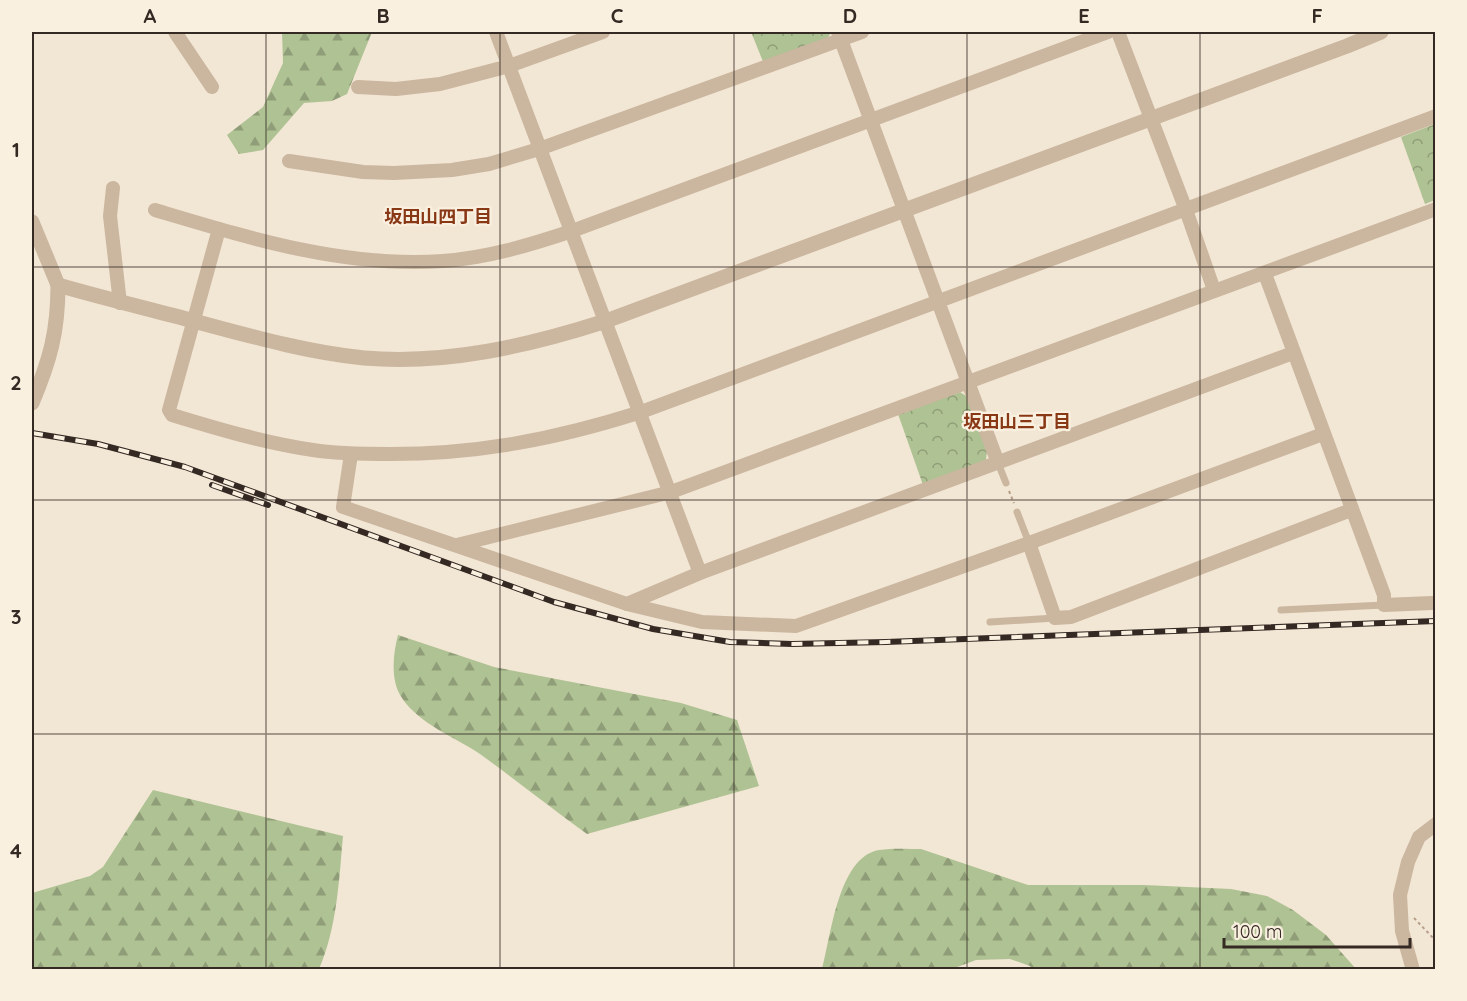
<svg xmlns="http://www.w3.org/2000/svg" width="1467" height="1001" viewBox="0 0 1467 1001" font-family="Quicksand,'Noto Sans JP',sans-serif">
<defs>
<pattern id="forest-firs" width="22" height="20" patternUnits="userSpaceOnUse" patternTransform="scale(1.5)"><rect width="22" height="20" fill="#afc293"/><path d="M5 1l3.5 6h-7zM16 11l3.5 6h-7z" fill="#8f9e78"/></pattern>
<pattern id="park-crowns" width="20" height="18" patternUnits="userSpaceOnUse" patternTransform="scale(1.5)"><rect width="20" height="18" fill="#afc293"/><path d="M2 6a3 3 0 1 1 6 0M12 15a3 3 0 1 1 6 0" fill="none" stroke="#8f9e78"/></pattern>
</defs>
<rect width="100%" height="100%" fill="#f2e6d4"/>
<g fill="url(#forest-firs)">
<path d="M282,32H372L347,94L332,101L304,103L263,150L239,154L227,135L263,107L283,63Z"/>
<path d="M398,635L494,667L681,703L737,720L759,786L587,834C551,808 516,780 480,754C455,737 419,724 402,698C390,681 393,654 398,635Z"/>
<path d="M153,790L343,836C339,880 337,928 319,969H32V893L90,876L103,867Z"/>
<path d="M921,849L1028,885H1144L1231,889L1267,896L1293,910L1326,935L1356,969L1033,970L1030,966L1010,959L976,960L949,970L822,969C831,937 838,857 879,850C893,848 908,849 921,849Z"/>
</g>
<g fill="url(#park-crowns)">
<path d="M751,32H831L826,42L764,64Z"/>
<path d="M1435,124V200L1425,204L1401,137Z"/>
<path d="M960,392L966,396L987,450L986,460L923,485L898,414Z"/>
</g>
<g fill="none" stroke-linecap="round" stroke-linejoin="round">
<g stroke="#b69f89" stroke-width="2" stroke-dasharray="3 3" stroke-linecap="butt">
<path d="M1009,491L1014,503"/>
<path d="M1414,918L1436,941"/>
</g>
<g stroke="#cbb69f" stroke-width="7">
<path d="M998,463L1006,483"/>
<path d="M1017,512L1029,543"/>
<path d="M1281,610L1384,605"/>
<path d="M990,622L1055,618"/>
</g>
<g stroke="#cbb69f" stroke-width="14">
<path d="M175,32L212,87"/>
<path d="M496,32L700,573"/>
<path d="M838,32L998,463"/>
<path d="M1118,32L1186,210L1214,290"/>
<path d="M358,87L396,89L440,84L509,66L603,32"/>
<path d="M289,161L363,172L394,173L452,170L489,164L539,149L862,32"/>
<path d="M113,188L110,216L120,303"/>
<path d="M155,210C249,238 344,268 443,261C487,258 530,245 572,231L1108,32"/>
<path d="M219,229L169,410L172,415C218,429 265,443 313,450C338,454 364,454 390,454C479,454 556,439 641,412L1436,116"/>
<path d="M1265,274L1384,595V605L1432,603"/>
<path d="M351,454L343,507L627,604L702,622L796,626L1029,543L1323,434"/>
<path d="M1029,543L1055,618L1071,617L1351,510"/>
<path d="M457,545L671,492L1436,209"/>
<path d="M627,604L700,573L1293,353"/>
<path d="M1413,970L1402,931L1400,895L1408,862L1419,837L1436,824"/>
</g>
<g stroke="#cbb69f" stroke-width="15">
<path d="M32,222L58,285C103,298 149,309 194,321C250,336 306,352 364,358C446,365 528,346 606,321L1347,46L1381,32"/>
<path d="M32,403C50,360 58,332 58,285"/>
</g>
<g stroke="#342923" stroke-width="6">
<g id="rail">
<path d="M32,433L98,444L185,467L554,602L653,629L730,642L792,644L886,642L1436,621"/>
<path d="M212,485L268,505"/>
</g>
</g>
<use href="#rail" stroke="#faf0e0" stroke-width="4" stroke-dasharray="11" stroke-linecap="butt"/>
</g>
<path fill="none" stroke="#342923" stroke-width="1.5" stroke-opacity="0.55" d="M266,32V970M500,32V970M734,32V970M967,32V970M1200,32V970M32,267H1436M32,500H1436M32,734H1436"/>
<g text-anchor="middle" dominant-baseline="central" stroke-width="4.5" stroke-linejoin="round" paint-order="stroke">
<g font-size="18" font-weight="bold" fill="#893816" stroke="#faf0e0">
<text x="438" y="216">坂田山四丁目</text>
<text x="1017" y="421">坂田山三丁目</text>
</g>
</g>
<rect width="1467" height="1001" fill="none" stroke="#faf0e0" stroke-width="66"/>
<path d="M1224 938v9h186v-9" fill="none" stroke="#342923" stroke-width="3"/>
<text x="1233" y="938" font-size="18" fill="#342923" stroke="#faf0e0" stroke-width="4.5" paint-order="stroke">100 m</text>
<rect x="33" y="33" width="1401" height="935" fill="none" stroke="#342923" stroke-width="2"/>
<g font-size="20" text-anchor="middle" font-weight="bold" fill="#342923">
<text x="150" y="23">A</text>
<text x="383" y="23">B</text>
<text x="617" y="23">C</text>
<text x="850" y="23">D</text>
<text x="1084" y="23">E</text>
<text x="1317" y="23">F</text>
<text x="16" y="157">1</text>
<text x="16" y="390">2</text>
<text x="16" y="624">3</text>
<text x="16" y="858">4</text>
</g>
</svg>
